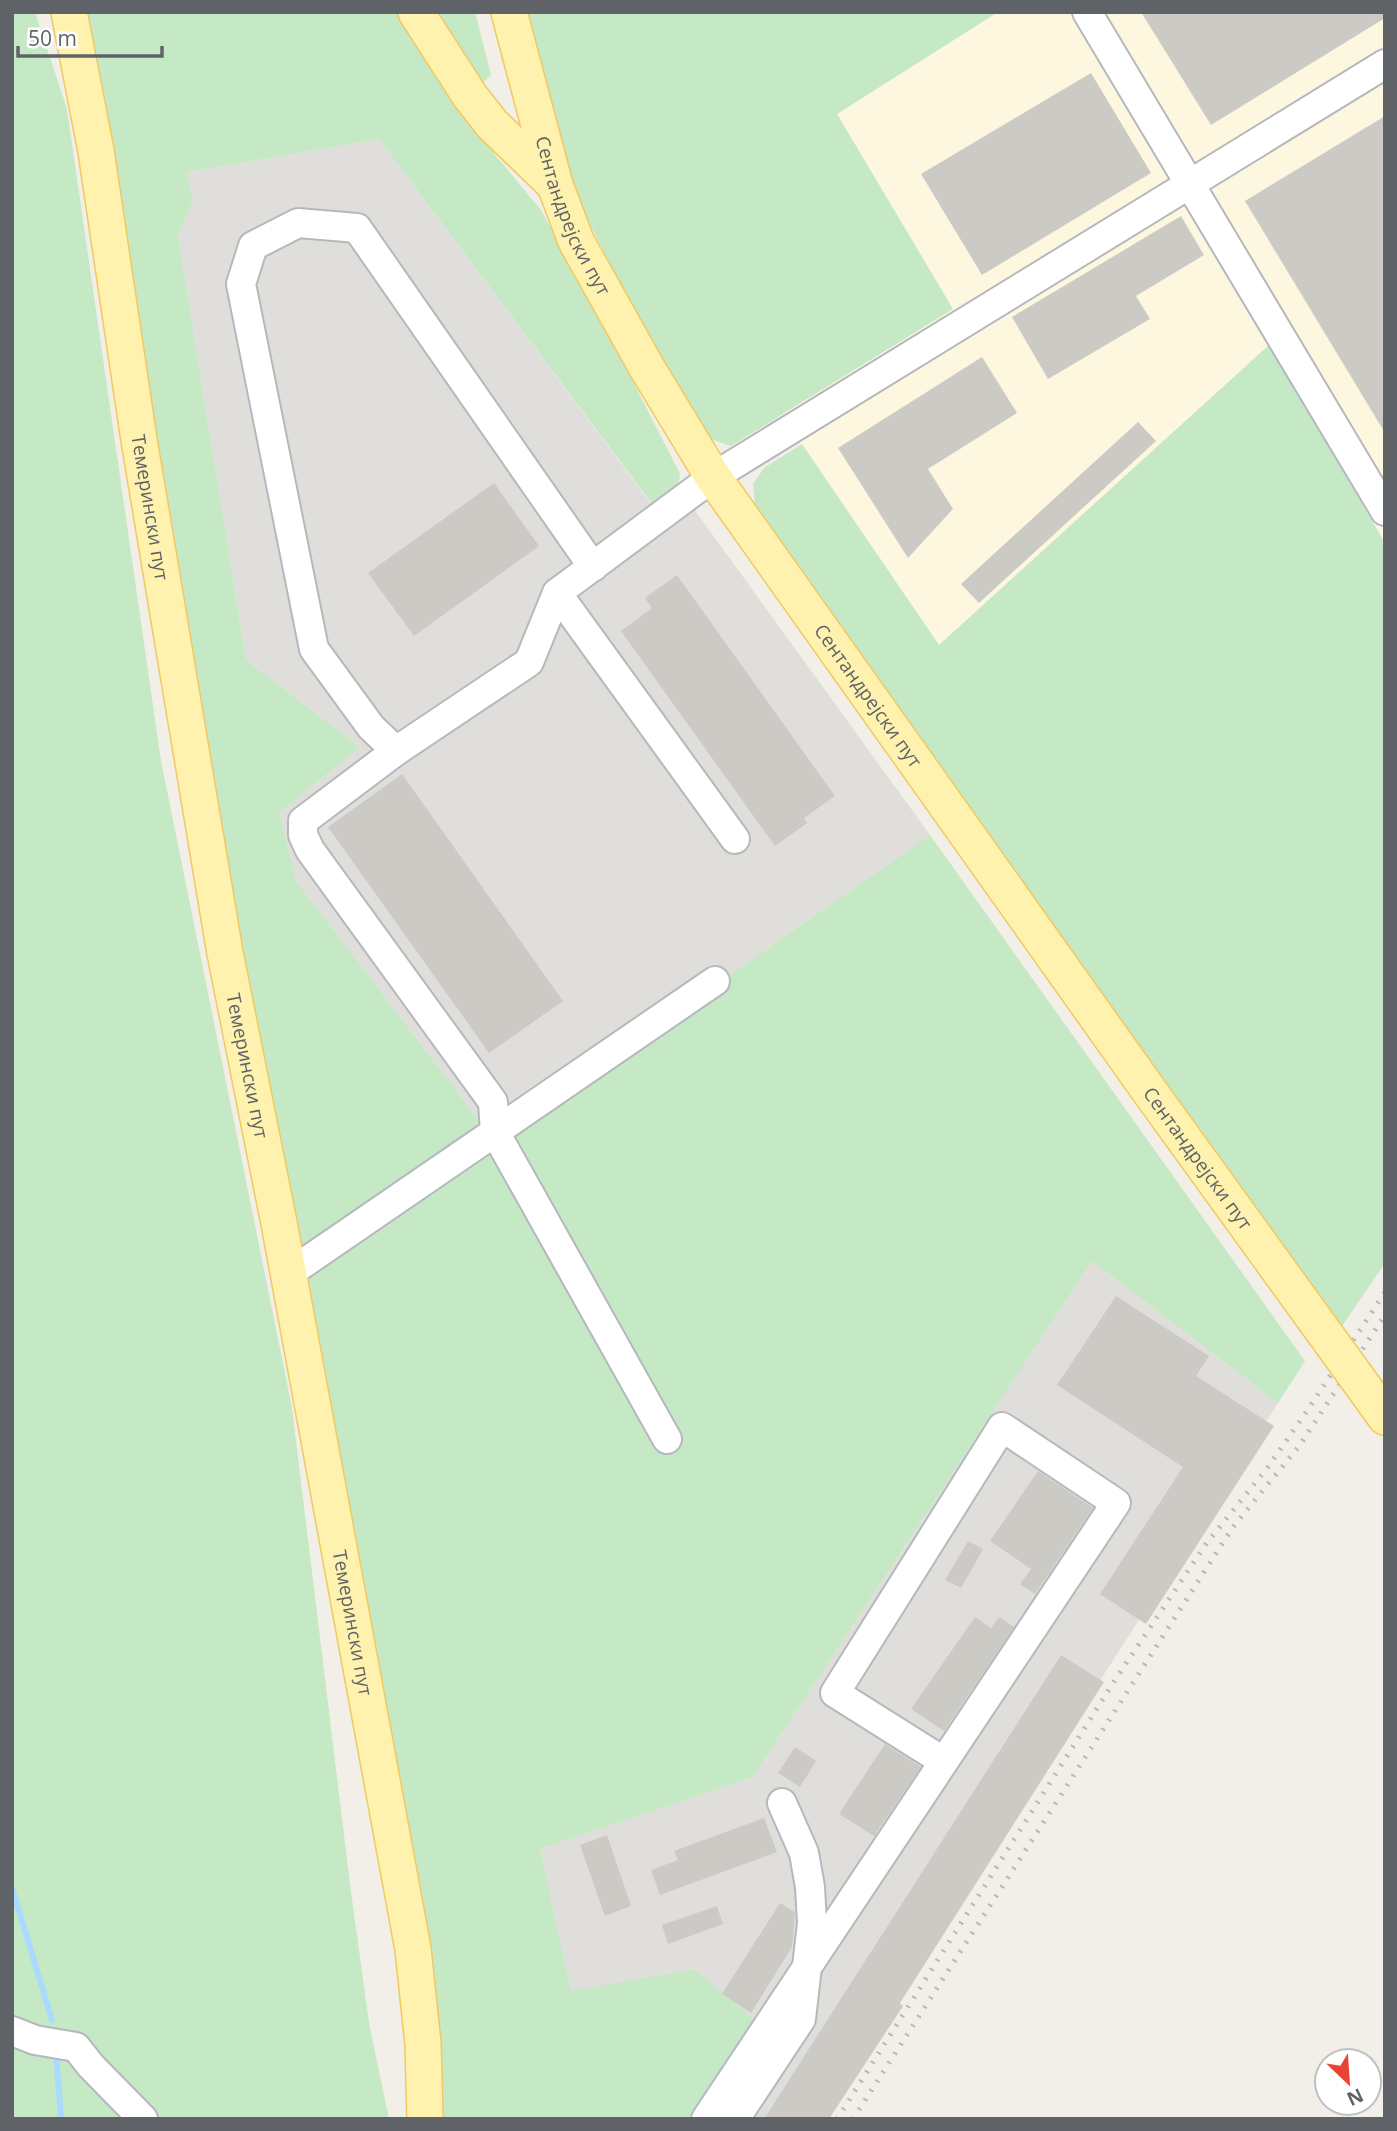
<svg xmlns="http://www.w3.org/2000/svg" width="1397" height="2131" viewBox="0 0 1397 2131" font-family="'Open Sans',sans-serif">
<rect width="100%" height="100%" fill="#f1efe8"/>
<path fill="#fef7e0" d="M998,12H1385V543L1269,345L939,645L781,415L953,309L837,114Z"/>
<g fill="#e0deda">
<path d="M379,139L654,508L678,487L930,835L494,1140L297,882L279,813L360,747L246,660L178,236L193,201L187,172Z"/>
<path d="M1092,1261L1278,1403L819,2119H693L694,1969L571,1992L540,1849L753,1777Z"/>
</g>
<g fill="#c5e8c5">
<path d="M12,12H35L67,109L161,761L292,1408L351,1892L369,2023L389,2119H12Z"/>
<path d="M75,12H398L496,156L541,210L617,350L680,474L678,487L655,508L379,139L187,172L193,201L178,236L246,660L360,747L279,813L297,882L494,1140L930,835L1305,1361L1278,1403L1092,1261L753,1777L540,1849L571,1991L694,1969L753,2019L693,2119H422L419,2042Z"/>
<path d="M423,12H475L491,75L482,83Z"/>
<path d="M521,12H998L837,114L953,309L731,446L705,437L675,397L591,226L564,165Z"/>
<path d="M1269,345L1385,543V1263L1336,1335L756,515L753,484L764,468L802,444L939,645Z"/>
</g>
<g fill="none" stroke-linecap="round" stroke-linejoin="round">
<g stroke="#aadaff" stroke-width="6">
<path d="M12,1888L52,2020"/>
<path d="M56,2052L61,2119"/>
</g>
</g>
<g fill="#cccac5">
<path d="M1141,12H1385V18L1211,125Z"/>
<path d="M1091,73L1151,173L982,275L921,174Z"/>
<path d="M1385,116V433L1245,201Z"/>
<path d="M1181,216L1204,255L1136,296L1150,319L1048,379L1012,317Z"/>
<path d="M982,357L1017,413L928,469L953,509L908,558L838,448Z"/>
<path d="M1138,422L1156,441L979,603L961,584Z"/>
<path d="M494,483L539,546L414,636L368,573Z"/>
<path d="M677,575L835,796L804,818L807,823L775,846L621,631L652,608L645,598Z"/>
<path d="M402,774L563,1001L489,1053L328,827Z"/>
<path d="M1116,1296L1209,1356L1196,1376L1274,1426L1146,1624L1100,1594L1183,1467L1057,1385Z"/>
<path d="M1038,1471L1093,1508L1035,1594L1020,1584L1031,1569L990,1541Z"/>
<path d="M968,1541L983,1549L961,1588L945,1580Z"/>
<path d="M975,1617L991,1628L999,1617L1014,1627L944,1731L911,1709Z"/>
<path d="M1061,1655L1104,1682L900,2003L903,2006L829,2119H764Z"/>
<path d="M885,1744L921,1767L874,1836L839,1814Z"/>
<path d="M795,1747L816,1761L800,1787L778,1773Z"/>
<path d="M764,1818L777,1852L660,1895L651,1870L678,1860L674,1851Z"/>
<path d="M607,1835L631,1906L605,1916L580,1845Z"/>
<path d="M780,1903L795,1912L792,1947L751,2013L722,1994Z"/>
<path d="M717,1906L723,1924L668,1944L662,1925Z"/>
</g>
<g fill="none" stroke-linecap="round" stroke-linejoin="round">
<g stroke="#b5b8bc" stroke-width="32">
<g id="minor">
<path d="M1087,12L1385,511"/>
<path d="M593,567L357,228L298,223L253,246L241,284L314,649L371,727L396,751L529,662L557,593L713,477L1385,64"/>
<path d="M557,593L735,839"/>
<path d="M396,751L303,821V835L310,850L493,1102L495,1132L667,1439"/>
<path d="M288,1274L715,981"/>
<path d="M12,2031L35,2040L76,2047L91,2066L143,2119"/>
<path d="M706,2119L1116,1503L1002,1427L835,1693L943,1761"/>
<path d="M735,2119L801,2019L812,1923L810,1887L804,1853L782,1803"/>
</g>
</g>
<g stroke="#f2c960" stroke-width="38">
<g id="major">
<path id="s1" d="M69,12L96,151L139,440L225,953L279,1223L413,1949L423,2044L425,2119"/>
<path d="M416,12L470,96L492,124L555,185"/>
<path id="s2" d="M509,12L555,185L576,241L647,368L713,477L1150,1092L1323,1331"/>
<path d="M1368,1393L1385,1417"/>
</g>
</g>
<use href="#minor" stroke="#fff" stroke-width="28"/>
<use href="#major" stroke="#fff2af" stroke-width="35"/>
<g stroke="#b6b7b8" stroke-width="5" stroke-dasharray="2 9" stroke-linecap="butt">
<path d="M837,2119L1117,1677L1206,1544L1268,1467L1309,1408L1385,1292"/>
<path d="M853,2119L1233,1527L1300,1445L1385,1315"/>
</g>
<g stroke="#f2c960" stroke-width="38" stroke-linecap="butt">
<path id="major-bridge" d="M1323,1331L1368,1393"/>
</g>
<use href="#major-bridge" stroke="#fff2af" stroke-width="35"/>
</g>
<g text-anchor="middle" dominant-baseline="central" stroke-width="7" stroke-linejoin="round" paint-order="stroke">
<g font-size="19" fill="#5f6368" stroke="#fff">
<text stroke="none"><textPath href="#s2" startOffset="214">Сентандрејски пут</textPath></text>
<text stroke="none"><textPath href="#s1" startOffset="502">Темерински пут</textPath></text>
<text stroke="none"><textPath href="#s2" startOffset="780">Сентандрејски пут</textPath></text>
<text stroke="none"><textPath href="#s1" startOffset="1069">Темерински пут</textPath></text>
<text stroke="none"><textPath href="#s2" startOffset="1348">Сентандрејски пут</textPath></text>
<text stroke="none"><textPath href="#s1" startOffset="1636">Темерински пут</textPath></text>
</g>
</g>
<rect width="1397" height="2131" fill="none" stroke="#5f6368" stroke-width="28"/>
<g transform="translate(1348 2082) rotate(155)"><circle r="33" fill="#ffffff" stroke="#bfc1c3" stroke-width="2"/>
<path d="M0-5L12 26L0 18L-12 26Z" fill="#ea4335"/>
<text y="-10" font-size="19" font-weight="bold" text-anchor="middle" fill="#5f6368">N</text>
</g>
<path d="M18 46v10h144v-10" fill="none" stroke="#5f6368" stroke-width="3.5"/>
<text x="28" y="46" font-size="21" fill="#5f6368" stroke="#ffffff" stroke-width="5" paint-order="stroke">50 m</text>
</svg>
